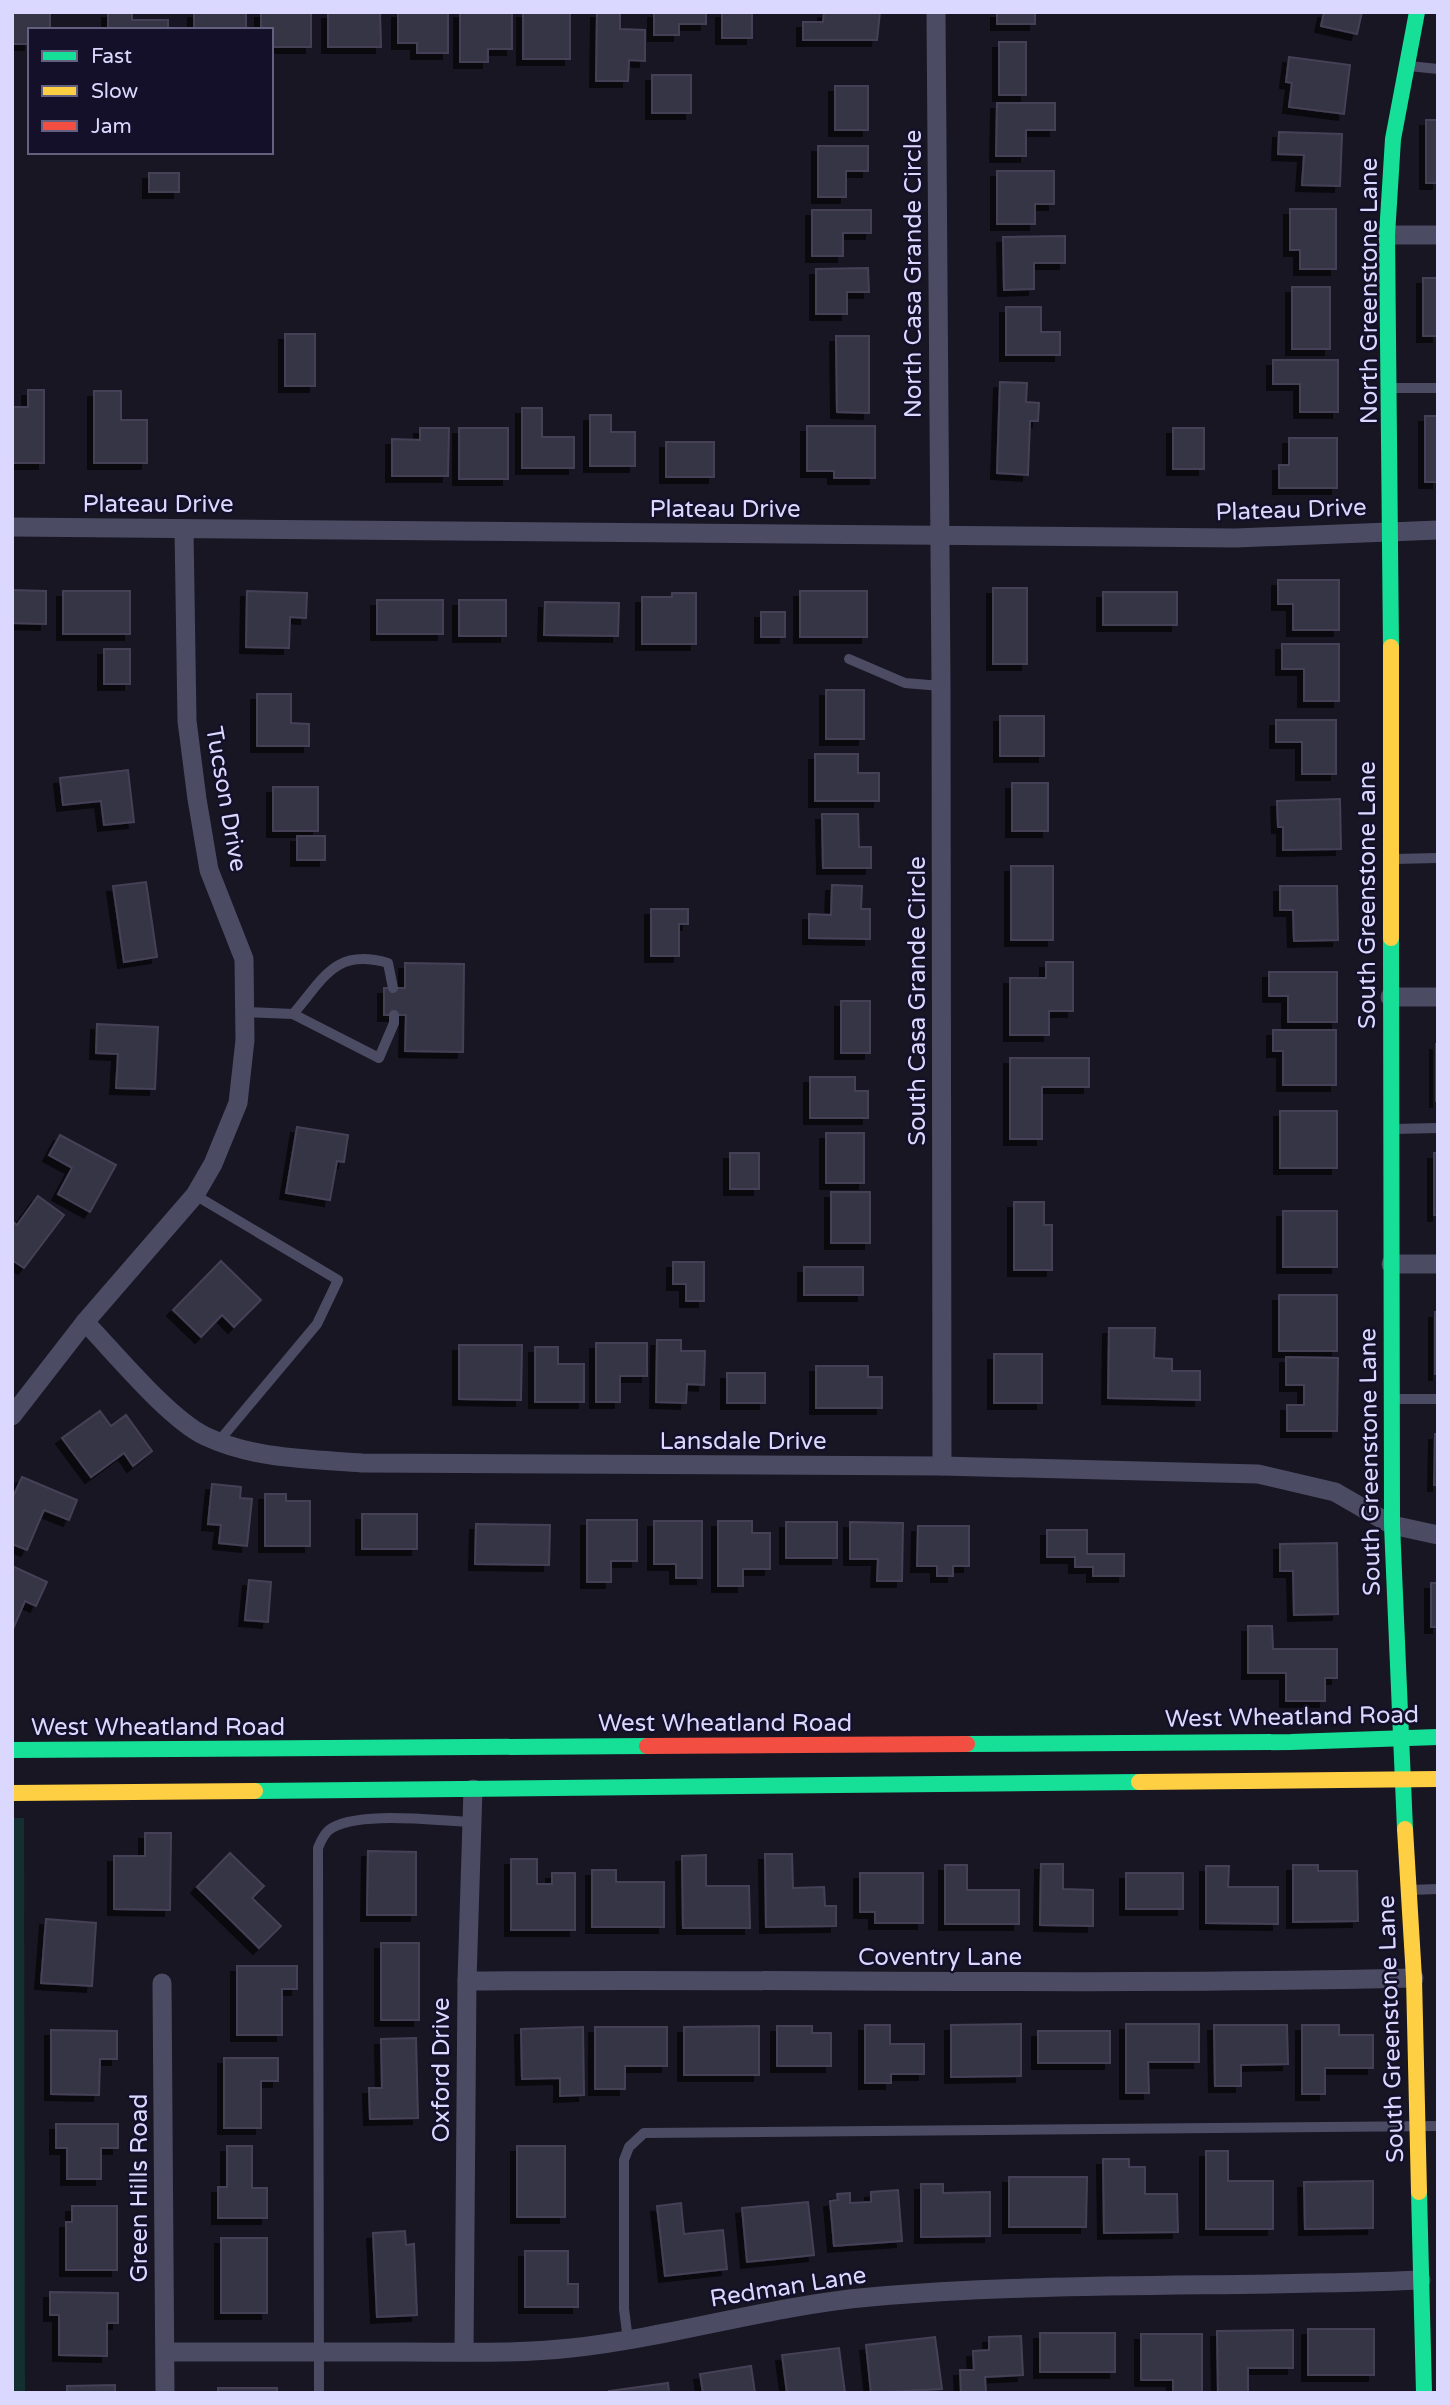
<svg xmlns="http://www.w3.org/2000/svg" width="1450" height="2405" viewBox="0 0 1450 2405" font-family="'Varela Round',sans-serif">
<defs>
<filter id="shadow"><feDropShadow dx="-6" dy="6" stdDeviation="0" flood-color="#0009"/></filter>
</defs>
<rect width="100%" height="100%" fill="#181623"/>
<path fill="#142f2f" d="M12,1818H24L25,2393H12Z"/>
<g fill="#363445" stroke="#454157" stroke-width="2" filter="url(#shadow)">
<path d="M12,12H50V30H30V44H12Z"/>
<path d="M108,12H132V20H168V30H108Z"/>
<rect x="194" y="12" width="52" height="18"/>
<path d="M261,12H311V47H271V30H261Z"/>
<path d="M357,12H380L381,47H328V13Z"/>
<path d="M398,12H448V53H417V43H398Z"/>
<path d="M460,12H512V49H488V62H460Z"/>
<rect x="523" y="12" width="47" height="47"/>
<path d="M597,12H620V29L645,30V61L629,60L628,81H596Z"/>
<path d="M654,12H706V24H679V35H654Z"/>
<rect x="722" y="12" width="30" height="26"/>
<path d="M824,12H880L877,40H803V22H823Z"/>
<rect x="997" y="12" width="38" height="12"/>
<path d="M1324,12H1362L1357,34L1321,26Z"/>
<rect x="999" y="42" width="27" height="53"/>
<path d="M1289,57L1350,65L1344,114L1289,107L1292,83L1286,82Z"/>
<rect x="652" y="75" width="39" height="38"/>
<rect x="835" y="86" width="33" height="44"/>
<path d="M997,103H1055V130H1026V156H996Z"/>
<rect x="1426" y="120" width="12" height="63"/>
<path d="M1279,132L1342,134L1340,186L1302,185L1304,155L1278,154Z"/>
<path d="M818,146H868V171H846V197H818Z"/>
<path d="M997,171H1054V204H1035V224H997Z"/>
<rect x="149" y="173" width="30" height="19"/>
<path d="M1290,209H1336V269H1300V250H1290Z"/>
<path d="M812,210H871V233H843V256H812Z"/>
<path d="M1065,236V263H1034V289L1004,290L1003,237Z"/>
<path d="M868,268L869,292H847V314H816V269Z"/>
<rect x="1423" y="278" width="15" height="58"/>
<rect x="1292" y="287" width="38" height="62"/>
<path d="M1006,307H1041V332H1060V355H1006Z"/>
<rect x="285" y="334" width="30" height="52"/>
<path d="M836,336H869V413L837,412Z"/>
<path d="M1273,360H1338V412H1300V384H1273Z"/>
<path d="M1000,382L1027,383L1026,402L1039,403L1038,421H1030L1028,475L997,473Z"/>
<path d="M28,390H44V463H12V407H28Z"/>
<path d="M94,391H121V420H147V463H94Z"/>
<path d="M522,408H542V437H574V468H522Z"/>
<path d="M590,415H611V432H635V466H590Z"/>
<rect x="1425" y="416" width="13" height="66"/>
<path d="M807,426H875V478H834V471H807Z"/>
<path d="M420,428H449L448,476H392V439L420,440Z"/>
<rect x="459" y="428" width="49" height="51"/>
<rect x="1173" y="428" width="31" height="41"/>
<path d="M1289,438H1337V488H1279V465H1289Z"/>
<rect x="666" y="442" width="48" height="35"/>
<path d="M1278,580H1339V630H1293V604H1278Z"/>
<rect x="993" y="588" width="34" height="76"/>
<path d="M12,590L46,591V624L12,623Z"/>
<rect x="63" y="591" width="67" height="43"/>
<path d="M247,591L307,593L306,618L290,617L289,648L246,647Z"/>
<rect x="800" y="591" width="67" height="46"/>
<rect x="1103" y="592" width="74" height="33"/>
<path d="M672,593H696V644H642V597H672Z"/>
<rect x="377" y="600" width="66" height="34"/>
<rect x="459" y="600" width="47" height="36"/>
<path d="M545,602L619,603L618,636L544,635Z"/>
<rect x="761" y="612" width="24" height="25"/>
<path d="M1282,644H1339V701H1304V669H1282Z"/>
<rect x="104" y="649" width="26" height="35"/>
<rect x="826" y="690" width="38" height="49"/>
<path d="M257,694H291V723L309,724V746H257Z"/>
<rect x="1000" y="716" width="44" height="40"/>
<path d="M1276,720H1336V774H1302V742H1276Z"/>
<path d="M815,754H858V773H879V801H815Z"/>
<path d="M128,770L134,822L104,825L101,801L63,805L60,778Z"/>
<rect x="1012" y="783" width="36" height="48"/>
<rect x="273" y="787" width="45" height="44"/>
<path d="M1340,799L1341,849L1283,850V827H1278L1277,801Z"/>
<path d="M822,814H858L859,847H871V868H823Z"/>
<rect x="297" y="836" width="28" height="24"/>
<rect x="1011" y="866" width="42" height="74"/>
<path d="M146,882L157,957L124,962L113,886Z"/>
<path d="M832,885L862,886L861,909H870V939L809,938V914L831,915Z"/>
<path d="M1280,886H1337L1338,940L1294,941L1293,910H1280Z"/>
<path d="M651,909H688V924H679V956H651Z"/>
<path d="M1046,962H1073V1011H1049V1035H1010V978H1046Z"/>
<path d="M405,963L464,964L463,1052L405,1051L406,1015H384V988H405Z"/>
<path d="M1269,972H1337V1022H1288V996H1269Z"/>
<rect x="841" y="1001" width="29" height="52"/>
<path d="M97,1024L158,1027L155,1089L116,1088L118,1054L96,1053Z"/>
<path d="M1273,1030H1336V1085H1283V1051H1273Z"/>
<rect x="1436" y="1044" width="2" height="57"/>
<path d="M1010,1058H1089V1087H1042V1139H1010Z"/>
<path d="M810,1077H855V1091H868V1118H810Z"/>
<rect x="1280" y="1111" width="57" height="57"/>
<path d="M297,1127L348,1135L344,1162L337,1161L330,1200L286,1193Z"/>
<rect x="826" y="1133" width="38" height="50"/>
<path d="M60,1135L116,1165L90,1212L58,1194L72,1168L49,1155Z"/>
<rect x="730" y="1153" width="29" height="36"/>
<rect x="1434" y="1153" width="4" height="62"/>
<rect x="831" y="1192" width="39" height="51"/>
<path d="M38,1196L64,1215L24,1268L12,1260V1221L17,1225Z"/>
<path d="M1014,1202H1044V1225H1052V1270H1014Z"/>
<rect x="1283" y="1211" width="54" height="56"/>
<path d="M221,1261L261,1300L234,1327L222,1315L201,1337L173,1310Z"/>
<path d="M673,1262H704V1301H686V1284H673Z"/>
<rect x="804" y="1267" width="59" height="28"/>
<rect x="1279" y="1295" width="58" height="56"/>
<rect x="1435" y="1312" width="3" height="62"/>
<path d="M1109,1328H1155L1154,1358L1172,1359V1371H1200V1400L1108,1398Z"/>
<path d="M657,1340H681V1351H705L704,1385L687,1384L686,1403L656,1402Z"/>
<path d="M596,1343H647V1376H620V1402H596Z"/>
<path d="M459,1345H522L521,1400L459,1399Z"/>
<path d="M535,1347H558V1364H584V1402H535Z"/>
<rect x="994" y="1354" width="48" height="49"/>
<path d="M1286,1357L1338,1358L1337,1431H1287V1405H1304V1385H1286Z"/>
<path d="M816,1366H868V1377H882V1408H816Z"/>
<rect x="727" y="1373" width="38" height="30"/>
<path d="M100,1411L111,1426L126,1415L152,1451L133,1466L124,1453L91,1477L62,1438Z"/>
<path d="M1435,1434H1438V1485H1434Z"/>
<path d="M22,1477L77,1500L69,1520L44,1510L27,1550L12,1544V1499Z"/>
<path d="M212,1484L241,1487L240,1498L252,1499L247,1546L219,1543L221,1525L208,1524Z"/>
<path d="M265,1494H286V1501H310V1546H265Z"/>
<rect x="362" y="1514" width="55" height="35"/>
<path d="M587,1520H637V1561H611V1582H587Z"/>
<path d="M654,1521H702V1578H676V1564H654Z"/>
<path d="M718,1521H752V1533H770V1569H743V1586H718Z"/>
<rect x="786" y="1522" width="51" height="36"/>
<path d="M850,1522L903,1523L902,1581H877L878,1559H850Z"/>
<path d="M476,1524L550,1525L549,1565L475,1564Z"/>
<path d="M918,1526H969V1566H953V1576H937V1566H917Z"/>
<path d="M1047,1530H1087V1554H1124V1576H1093V1567H1075V1557H1047Z"/>
<path d="M1337,1543L1338,1614L1294,1615L1293,1571H1280V1544Z"/>
<path d="M12,1566L47,1582L36,1606L25,1601L13,1629Z"/>
<path d="M249,1580L271,1582L268,1622L245,1620Z"/>
<rect x="1431" y="1583" width="7" height="44"/>
<path d="M1248,1626H1272L1273,1649H1337V1678H1325V1701H1286V1673H1248Z"/>
<path d="M145,1833H171L170,1910L114,1909V1856H145Z"/>
<path d="M368,1851L416,1852V1915H367Z"/>
<path d="M230,1853L264,1886L252,1898L281,1926L259,1948L197,1887Z"/>
<path d="M765,1854H792L793,1888L824,1887L825,1906H836V1926L766,1927Z"/>
<path d="M706,1855V1886H749L750,1928H683L682,1856Z"/>
<path d="M511,1859H537V1884H552V1873H575V1930H511Z"/>
<path d="M1041,1864H1063V1889L1093,1890V1926L1040,1925Z"/>
<path d="M945,1865H967V1890H1019V1924H945Z"/>
<path d="M1293,1865H1318V1871H1357L1358,1921L1293,1922Z"/>
<path d="M1206,1866H1229L1228,1887H1278V1924L1206,1923Z"/>
<path d="M592,1870H616V1882H664V1927H592Z"/>
<path d="M860,1873H923V1923H875V1912H860Z"/>
<rect x="1126" y="1873" width="57" height="36"/>
<path d="M46,1919L96,1923L92,1986L41,1983Z"/>
<rect x="381" y="1943" width="38" height="77"/>
<path d="M237,1966H297V1989H282V2035H237Z"/>
<path d="M1021,2024V2076L951,2077V2025Z"/>
<path d="M1126,2024H1199V2062H1148L1149,2093H1126Z"/>
<path d="M865,2025H890V2044H924V2074H891V2083H865Z"/>
<path d="M1214,2025H1287L1288,2064L1241,2065V2086H1215Z"/>
<path d="M1302,2025H1339V2035H1373V2068H1325V2094H1302Z"/>
<path d="M759,2026V2075H684V2027Z"/>
<path d="M777,2026H812V2033H831V2066H777Z"/>
<path d="M583,2027L584,2095L560,2096V2078L522,2079L521,2029Z"/>
<path d="M595,2027H667V2066H625V2089H595Z"/>
<path d="M51,2030L117,2031V2059H100L99,2095L51,2094Z"/>
<rect x="1038" y="2031" width="72" height="32"/>
<path d="M416,2038L418,2118L370,2119L369,2088H382L381,2039Z"/>
<path d="M224,2058H278V2081H261V2128H224Z"/>
<path d="M56,2124H118V2148H101V2179H67V2148H56Z"/>
<path d="M227,2146H252V2188H267V2218H218V2187H227Z"/>
<rect x="517" y="2146" width="48" height="71"/>
<path d="M1206,2151H1228V2181H1273V2229H1206Z"/>
<path d="M1103,2159H1129V2167H1145V2194H1177L1178,2232L1104,2233Z"/>
<path d="M1009,2177H1087L1086,2227H1009Z"/>
<path d="M1373,2181V2228L1305,2229L1304,2182Z"/>
<path d="M921,2184H943V2193L990,2192V2236L921,2237Z"/>
<path d="M898,2190L902,2241L834,2246L830,2201L838,2200L837,2194L850,2193V2203L871,2202V2192Z"/>
<path d="M808,2202L814,2255L747,2262L742,2208Z"/>
<path d="M681,2203L684,2234L723,2230L727,2269L665,2276L657,2206Z"/>
<path d="M72,2206H117V2270H66V2222H72Z"/>
<path d="M405,2231L406,2245L414,2244L417,2315L377,2317L373,2233Z"/>
<rect x="221" y="2238" width="46" height="75"/>
<path d="M525,2251H568V2284H578V2307H525Z"/>
<path d="M50,2292L118,2293V2323H107V2356L59,2355V2315H50Z"/>
<rect x="1308" y="2329" width="66" height="46"/>
<path d="M1293,2330V2368H1248V2393H1218L1217,2331Z"/>
<rect x="1040" y="2333" width="75" height="39"/>
<path d="M1141,2334H1202V2393H1173V2380H1141Z"/>
<path d="M1021,2336L1023,2375L985,2377L986,2393H961L960,2370H974L973,2351L989,2350V2337Z"/>
<path d="M935,2337L942,2389L871,2393L866,2345Z"/>
<path d="M839,2348L845,2393H787L782,2355Z"/>
<path d="M751,2366L755,2393H703L700,2374Z"/>
<path d="M668,2383L669,2393H609V2391Z"/>
<path d="M115,2385V2393H67V2386Z"/>
<rect x="218" y="2388" width="59" height="5"/>
</g>
<g fill="none" stroke-linecap="round" stroke-linejoin="round">
<g stroke="#4b4b64" stroke-width="10">
<path d="M1409,66L1438,69"/>
<path d="M1391,388H1438"/>
<path d="M849,659L905,683L941,686"/>
<path d="M1393,859L1438,858"/>
<path d="M245,1012L293,1014L379,1058L394,1023V1015"/>
<path d="M293,1014C325,977 335,948 388,963L393,988"/>
<path d="M1393,1129L1438,1128"/>
<path d="M195,1195L338,1280L317,1324L219,1441"/>
<path d="M1393,1399H1438"/>
<path d="M1410,1890L1438,1889"/>
<path d="M628,2340L624,2309V2160L629,2147L644,2133L1438,2126"/>
<path d="M319,2393L318,1848C321,1841 323,1835 329,1830C355,1810 438,1821 471,1822"/>
</g>
<g stroke="#4b4b64" stroke-width="19">
<path d="M936,12L941,686L942,1466"/>
<path d="M1387,235H1438"/>
<path d="M12,527L1236,538L1438,530"/>
<path d="M1390,997H1438"/>
<path d="M1391,1264H1438"/>
<path d="M85,1322C115,1353 168,1418 205,1436C253,1459 309,1459 362,1463L942,1466L1258,1474L1335,1492L1392,1525L1438,1535"/>
<path d="M12,1416L85,1322L195,1195L213,1164L238,1103L245,1040L244,959L209,870L197,799L187,721L184,529"/>
<path d="M467,1981C782,1978 1098,1986 1414,1978"/>
<path d="M162,1983L165,2393"/>
<path d="M165,2352C245,2352 326,2352 406,2352C460,2352 517,2354 571,2348C672,2337 769,2306 870,2297C1054,2281 1238,2288 1421,2280"/>
<path d="M464,2352L467,1981L473,1789"/>
</g>
<g stroke="#16e098" stroke-width="16">
<path d="M1391,647L1387,235L1393,139L1417,12"/>
<path d="M1391,938L1392,1525L1405,1829"/>
<path d="M967,1744L1291,1742L1438,1737"/>
<path d="M12,1750L647,1746"/>
<path d="M255,1791L1139,1782"/>
<path d="M1419,2192L1424,2393"/>
</g>
<g stroke="#ffcf43" stroke-width="16">
<path d="M1391,647V938"/>
<path d="M1139,1782L1438,1779"/>
<path d="M12,1793L255,1791"/>
<path d="M1405,1829L1414,1978L1419,2192"/>
</g>
<path stroke="#f24e42" stroke-width="16" d="M647,1746L967,1744"/>
</g>
<g text-anchor="middle" dominant-baseline="central" stroke-width="5" stroke-linejoin="round" paint-order="stroke">
<g font-size="24" fill="#dbd8ff" stroke="#141029">
<text transform="translate(913 274) rotate(-90)">North Casa Grande Circle</text>
<text transform="translate(1369 291) rotate(-90)">North Greenstone Lane</text>
<text x="158" y="504">Plateau Drive</text>
<text x="725" y="509">Plateau Drive</text>
<text transform="translate(1291 510) rotate(-2)">Plateau Drive</text>
<text transform="translate(226 799) rotate(80)">Tucson Drive</text>
<text transform="translate(1367 895) rotate(-90)">South Greenstone Lane</text>
<text transform="translate(917 1001) rotate(-90)">South Casa Grande Circle</text>
<text x="743" y="1441">Lansdale Drive</text>
<text transform="translate(1370 1462) rotate(-91)">South Greenstone Lane</text>
<text transform="translate(1292 1717) rotate(-1)">West Wheatland Road</text>
<text x="725" y="1723">West Wheatland Road</text>
<text x="158" y="1727">West Wheatland Road</text>
<text x="940" y="1957">Coventry Lane</text>
<text transform="translate(1391 2029) rotate(-92)">South Greenstone Lane</text>
<text transform="translate(441 2070) rotate(-90)">Oxford Drive</text>
<text transform="translate(139 2188) rotate(-90)">Green Hills Road</text>
<text transform="translate(788 2287) rotate(-9)">Redman Lane</text>
</g>
</g>
<rect width="1450" height="2405" fill="none" stroke="#dbd8ff" stroke-width="28"/>
<rect x="28" y="28" width="245" height="126" fill="#141029" stroke="#64607f" stroke-width="2"/>
<rect x="42" y="51" width="35" height="10" fill="#16e098" stroke="#64607f" stroke-width="2"/>
<text x="91" y="63" font-size="21" fill="#dbd8ff">Fast</text>
<rect x="42" y="86" width="35" height="10" fill="#ffcf43" stroke="#64607f" stroke-width="2"/>
<text x="91" y="98" font-size="21" fill="#dbd8ff">Slow</text>
<rect x="42" y="121" width="35" height="10" fill="#f24e42" stroke="#64607f" stroke-width="2"/>
<text x="91" y="133" font-size="21" fill="#dbd8ff">Jam</text>
</svg>
